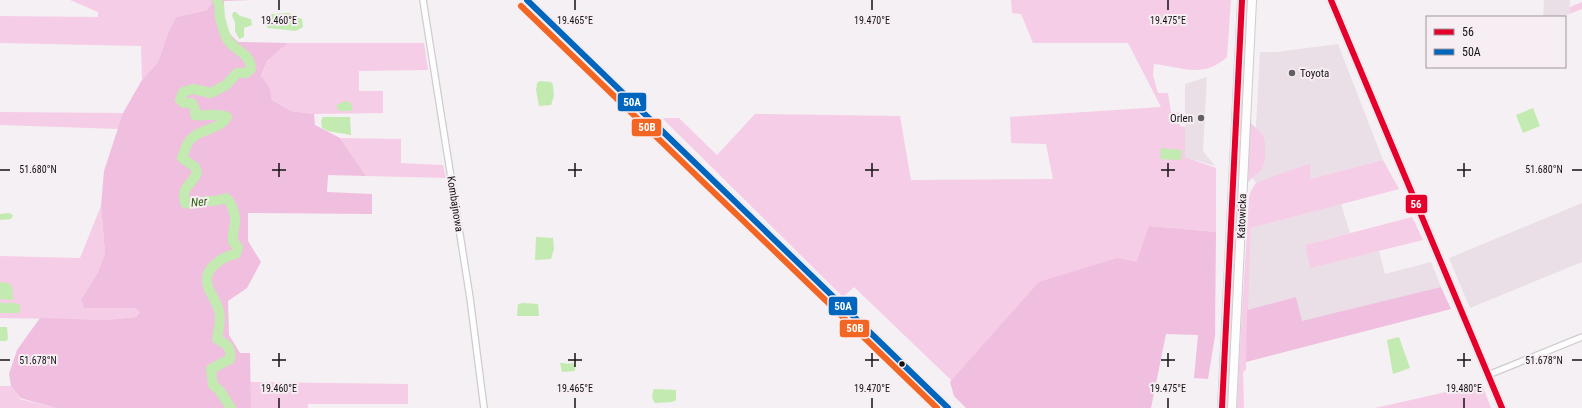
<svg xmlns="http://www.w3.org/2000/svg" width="1582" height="408" viewBox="0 0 1582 408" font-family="'Roboto Condensed',sans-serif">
<rect width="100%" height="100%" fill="#f5f0f3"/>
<g fill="#eadfe6">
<path d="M1544,0H1570L1569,14L1562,17H1543Z"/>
<path d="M1338,44L1383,160L1310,179L1309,163L1257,184L1253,179L1260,52H1276Z"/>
<path d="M1207,77L1203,151L1215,166L1185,157V84Z"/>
<path d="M1582,203V262L1470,308L1449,258Z"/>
<path d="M1341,204L1350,233L1305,245L1310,267L1379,251L1385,274L1431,262L1441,287L1302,322L1296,297L1247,310L1251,228Z"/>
</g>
<g fill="#f6cde6">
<path d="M70,0H211L212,3L207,10L176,17L168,33L158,62L142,80L141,46L0,43V16L98,17V12Z"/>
<path d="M1011,0H1231L1227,57C1203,79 1182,67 1154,64L1153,75L1158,93H1168L1171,112L1180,113V126L1185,127V157L1216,168V232L1150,226L1177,271L957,396L951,380L854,287L844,296H842L663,119L664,118H679L717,155L755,114L900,116L911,180L1053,179L1046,144L1011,143L1010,117L1161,107L1128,43H1033L1021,14L1012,13Z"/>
<path d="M1582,2V9L1569,14L1570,7Z"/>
<path d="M288,43H424L428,70L359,71V91H383V113L314,114L291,111L272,100L270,88L261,77L267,61Z"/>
<path d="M0,112L123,113L119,129L0,125Z"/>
<path d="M1250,122L1262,134L1265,142V159L1262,169L1248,182Z"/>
<path d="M340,138L401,139V163L443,165L446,178L366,176Z"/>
<path d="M1383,160L1399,189L1251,228L1246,362V370L1243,372L1244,408H1237C1240,338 1245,267 1249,197L1251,191L1256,183L1310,163V179Z"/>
<path d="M101,206L105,253L98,272L81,300L84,308H135L140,312L136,317L106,320L0,318V256L80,258Z"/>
<path d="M1412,217L1423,240L1310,268L1305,245Z"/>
<path d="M250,382L408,384V404H308V408H251Z"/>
<path d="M1482,384L1491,408H1375Z"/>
<path d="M0,386H11L20,399L56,408H0Z"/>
</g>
<g fill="#f0bede">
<path d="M211,0H252L224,1V17L229,33L238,42L288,43L267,61L261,76L270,88L272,100L291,111L314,114L315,125L340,138L366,176L328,175L327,192L372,194V214L248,213V241L261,262L247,288L228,301L229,335L240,353H250L251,408H56L20,398L11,386L9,374L17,350L40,318L106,320L136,317L140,312L135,308H84L81,300L98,272L105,253L101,206L104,171L123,113L142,80L158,62L168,33L176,17L207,10L212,3Z"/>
<path d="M1149,226L1216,232L1215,336L1208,379L1194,378L1198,335L1166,334L1151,408H966L954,396L950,382L1039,282L1117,258L1143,263L1137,261Z"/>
<path d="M1441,287L1451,309L1246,362L1247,310L1296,297L1302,321Z"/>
</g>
<g fill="#c3eab1">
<path d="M233,12H236L240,16L251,19L252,25L244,28V37L239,39L235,31V22L232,16Z"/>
<path d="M289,13L302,19L303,27L296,31L268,28L265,24L266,19L272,14Z"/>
<path d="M540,81L551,82L553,85L554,96L551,105L539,106L536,90L537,83Z"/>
<path d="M346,101L350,102L352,106V110L350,111H339L336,105Z"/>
<path d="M1533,108L1540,126L1523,133L1516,115Z"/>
<path d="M323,117H350L351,135L328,131L322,128L321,121Z"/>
<path d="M1161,148L1182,150L1181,160L1160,159Z"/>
<path d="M9,213L13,215L11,219L0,220V214Z"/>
<path d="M536,237L553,238L554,249L551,259L535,260Z"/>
<path d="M0,282L8,283L12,286L13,298L12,300L0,299Z"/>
<path d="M0,303H15L20,305V311L19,313H0Z"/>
<path d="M523,303L538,304L539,316H517L518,304Z"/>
<path d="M0,327H7L8,339L6,341H0Z"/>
<path d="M1399,337L1410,368L1393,374L1387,340Z"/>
<path d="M572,362L575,365V371L562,372L560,363H564L567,364L570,363L571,365Z"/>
<path d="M654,389L676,390V400L672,402L655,403C651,398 652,394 654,389Z"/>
</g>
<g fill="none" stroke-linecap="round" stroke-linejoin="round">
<path stroke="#c3eab1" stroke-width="10" d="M217,0C221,6 219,12 220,18C222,25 224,33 227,39C234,51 251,53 251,69L246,73H237L226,85L211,93L193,89L183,92L180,100L184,103H192L195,109V115C206,117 216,112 227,117C219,130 203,128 192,138C186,143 184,152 182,158L195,167L197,173C191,187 181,185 185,203C194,205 199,202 207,201C214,201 219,201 226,198C232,203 236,215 235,223C234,230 232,234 233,242L238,247L236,254C224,256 205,267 207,282C208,292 217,301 219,311C222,320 218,330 217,339C226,344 232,347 230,359L211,369L213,385L220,391L231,408"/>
<g stroke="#cfccce" stroke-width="8">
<g id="minor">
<path d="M423,0L470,298L484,408"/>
<path d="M1488,375L1582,337"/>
</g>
</g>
<g stroke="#cfccce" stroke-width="9">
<g id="tertiary">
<path d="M527,0L948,408"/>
<path d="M1331,0L1502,408"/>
</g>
</g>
<g stroke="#cfccce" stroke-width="10">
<g id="primary">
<path d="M1222,408L1242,0"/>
<path d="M1232,408L1252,0"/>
</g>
</g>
<use href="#minor" stroke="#fefdfd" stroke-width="5.5"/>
<use href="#tertiary" stroke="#fefdfd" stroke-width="7"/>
<use href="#primary" stroke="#fefdfd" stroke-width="8"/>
<g stroke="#f7eef3" stroke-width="9">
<g id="bus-1">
<path d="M1331,0L1502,408"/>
<path d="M1222,408L1242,0"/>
</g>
</g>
<g stroke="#f7eef3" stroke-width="9">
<path id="bus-2" d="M527,0L948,408"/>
</g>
<g stroke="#f7eef3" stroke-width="9">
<path id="bus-3" d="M521,6L937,408"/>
</g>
<use href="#bus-1" stroke="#e4002b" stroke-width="6"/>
<use href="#bus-2" stroke="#0065bd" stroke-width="6"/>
<use href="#bus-3" stroke="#f26522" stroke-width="6"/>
</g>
<path fill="none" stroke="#151214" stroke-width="1.5" d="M279,0V10M575,0V10M872,0V10M1168,0V10M279,163V177M575,163V177M872,163V177M1168,163V177M1464,163V177M0,170H10M272,170H286M568,170H582M865,170H879M1161,170H1175M1457,170H1471M1572,170H1582M279,353V367M575,353V367M872,353V367M1168,353V367M1464,353V367M0,360H10M272,360H286M568,360H582M865,360H879M1161,360H1175M1457,360H1471M1572,360H1582M279,398V408M575,398V408M872,398V408M1168,398V408M1464,398V408"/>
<g fill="#636062" stroke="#f7eef3" stroke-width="1.5">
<circle cx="1292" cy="73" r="4"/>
<circle cx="1201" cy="118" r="4"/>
</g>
<circle fill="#151214" stroke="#f7eef3" stroke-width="1.5" cx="902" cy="364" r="3.5"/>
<g text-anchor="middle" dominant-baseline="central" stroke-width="4" stroke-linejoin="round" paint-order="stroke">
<g font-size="11" fill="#151214" stroke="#f7eef3" text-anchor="start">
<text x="1300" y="73">Toyota</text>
<text x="1193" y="118" text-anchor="end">Orlen</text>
</g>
<g font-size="11" fill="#151214" stroke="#f7eef3">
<text transform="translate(455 204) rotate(81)">Kombajnowa</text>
<text transform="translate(1242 216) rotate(-88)">Katowicka</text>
</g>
<g font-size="12" font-style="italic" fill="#2e6210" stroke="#f7eef3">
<text transform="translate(199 202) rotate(-5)">Ner</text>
</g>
</g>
<g font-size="10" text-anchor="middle" fill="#151214" stroke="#f7eef3" stroke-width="4" stroke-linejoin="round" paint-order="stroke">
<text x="279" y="24">19.460°E</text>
<text x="575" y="24">19.465°E</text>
<text x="872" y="24">19.470°E</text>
<text x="1168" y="24">19.475°E</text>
<text x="38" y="173">51.680°N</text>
<text x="1544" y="173">51.680°N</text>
<text x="38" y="364">51.678°N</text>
<text x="1544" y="364">51.678°N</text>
<text x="279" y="392">19.460°E</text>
<text x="575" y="392">19.465°E</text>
<text x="872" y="392">19.470°E</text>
<text x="1168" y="392">19.475°E</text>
<text x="1464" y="392">19.480°E</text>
</g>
<g stroke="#f7eef3" stroke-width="1.5">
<rect x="617" y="92" width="30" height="20" rx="4" fill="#0065bd"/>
<rect x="631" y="118" width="31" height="19" rx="4" fill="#f26522"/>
<rect x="1405" y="194" width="23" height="20" rx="4" fill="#e4002b"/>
<rect x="828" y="296" width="30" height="20" rx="4" fill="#0065bd"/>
<rect x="839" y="319" width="31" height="19" rx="4" fill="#f26522"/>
</g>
<g font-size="11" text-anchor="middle" font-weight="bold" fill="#fff">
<text x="632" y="106">50A</text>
<text x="647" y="131">50B</text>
<text x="1416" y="208">56</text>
<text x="843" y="310">50A</text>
<text x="855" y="332">50B</text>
</g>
<rect x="1426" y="16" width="140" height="52" fill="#f7eef3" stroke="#9d969a"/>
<rect x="1434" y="29" width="20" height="6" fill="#e4002b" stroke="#9d969a"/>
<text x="1462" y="36" font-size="12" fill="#151214">56</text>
<rect x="1434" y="49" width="20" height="6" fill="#0065bd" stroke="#9d969a"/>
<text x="1462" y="56" font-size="12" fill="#151214">50A</text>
</svg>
